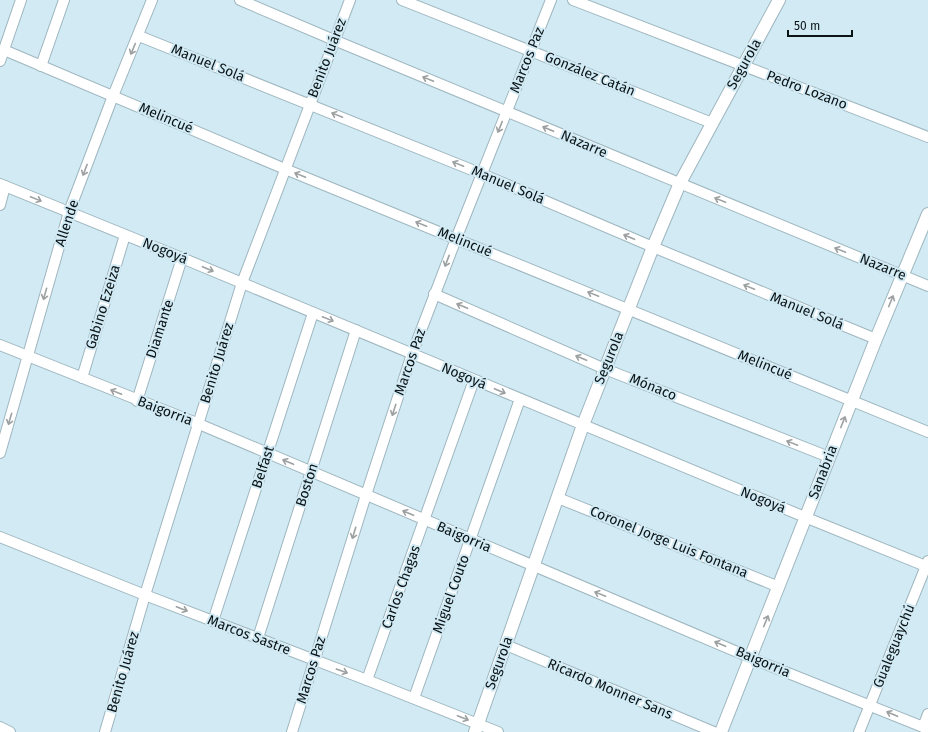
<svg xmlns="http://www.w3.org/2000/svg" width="928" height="732" viewBox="0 0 928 732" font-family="'Fira Sans',sans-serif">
<rect width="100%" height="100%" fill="#d1eaf4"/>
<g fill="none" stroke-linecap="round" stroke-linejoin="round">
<g stroke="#9eb6bf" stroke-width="12">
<g id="minor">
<path d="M240,0L334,40L928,286"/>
<path d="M402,0L712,123"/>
<path d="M573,0L928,137"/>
<path d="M139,36L482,174L653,247L876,339"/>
<path d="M4,50L285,169L928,432"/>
<path d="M0,61L21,0"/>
<path d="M41,66L64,0"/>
<path d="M0,184L182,258L812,520L928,567"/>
<path d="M0,205L5,186"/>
<path d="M434,294L605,369L829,457"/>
<path d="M0,345L199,424L768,665L928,729"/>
<path d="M82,378L125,235"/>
<path d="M137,401L182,258"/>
<path d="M0,453L69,212L113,96L152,0"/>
<path d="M558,498L779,587"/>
<path d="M0,537L145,595L367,680L498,732"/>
<path d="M213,621L313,313"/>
<path d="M258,638L356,330"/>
<path d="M506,645L714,732"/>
<path d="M367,680L474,380"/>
<path d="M414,698L520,399"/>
<path d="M0,727L10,732"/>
<path d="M923,727L928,714"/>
<path d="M105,732L145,595L242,283L350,0"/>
<path d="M292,732L366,495L412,354L456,239L551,0"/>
<path d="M859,732L928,561"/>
</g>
</g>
<g stroke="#9eb6bf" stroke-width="14">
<g id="tertiary">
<path d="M475,732L583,425L653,247L680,183L779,0"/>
<path d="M721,732L876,339L928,214"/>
</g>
</g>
<use href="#minor" stroke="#fff" stroke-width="10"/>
<use href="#tertiary" stroke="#fff" stroke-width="12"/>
</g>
<defs><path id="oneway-shaft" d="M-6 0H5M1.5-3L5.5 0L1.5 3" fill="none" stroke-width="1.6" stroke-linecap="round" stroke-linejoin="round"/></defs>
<g stroke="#9da1a2">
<use href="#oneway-shaft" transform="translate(133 49) rotate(113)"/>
<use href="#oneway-shaft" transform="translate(428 79) rotate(-158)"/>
<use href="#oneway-shaft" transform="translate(337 115) rotate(-158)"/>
<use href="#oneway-shaft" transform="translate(500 127) rotate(112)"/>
<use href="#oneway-shaft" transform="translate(548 129) rotate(-157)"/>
<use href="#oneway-shaft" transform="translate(458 164) rotate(-158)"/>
<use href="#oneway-shaft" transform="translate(85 170) rotate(111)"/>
<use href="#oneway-shaft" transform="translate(300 175) rotate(-158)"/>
<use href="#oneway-shaft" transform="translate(36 199) rotate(22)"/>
<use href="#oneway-shaft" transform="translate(720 200) rotate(-158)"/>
<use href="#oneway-shaft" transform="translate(421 224) rotate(-158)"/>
<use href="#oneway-shaft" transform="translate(629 237) rotate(-157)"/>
<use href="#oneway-shaft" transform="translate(840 250) rotate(-158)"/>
<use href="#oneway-shaft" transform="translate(447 261) rotate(111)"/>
<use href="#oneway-shaft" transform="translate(208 269) rotate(23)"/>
<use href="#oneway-shaft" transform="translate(749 287) rotate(-158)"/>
<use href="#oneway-shaft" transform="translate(45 294) rotate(106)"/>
<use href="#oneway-shaft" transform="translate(593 294) rotate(-158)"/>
<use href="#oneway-shaft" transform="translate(891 301) rotate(-68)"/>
<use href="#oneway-shaft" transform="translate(462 306) rotate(-157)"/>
<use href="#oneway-shaft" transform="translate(328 319) rotate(22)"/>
<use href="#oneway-shaft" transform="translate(581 358) rotate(-157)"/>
<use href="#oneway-shaft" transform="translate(500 391) rotate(23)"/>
<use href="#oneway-shaft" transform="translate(116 392) rotate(-158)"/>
<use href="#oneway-shaft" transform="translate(394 410) rotate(108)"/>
<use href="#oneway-shaft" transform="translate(10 419) rotate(106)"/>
<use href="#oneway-shaft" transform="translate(843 422) rotate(-68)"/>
<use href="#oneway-shaft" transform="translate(792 443) rotate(-158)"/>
<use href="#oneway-shaft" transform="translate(288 462) rotate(-157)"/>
<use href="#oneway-shaft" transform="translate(408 513) rotate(-157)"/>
<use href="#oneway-shaft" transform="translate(354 533) rotate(107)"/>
<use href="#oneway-shaft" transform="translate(600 594) rotate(-158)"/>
<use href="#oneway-shaft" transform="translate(182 609) rotate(21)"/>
<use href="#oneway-shaft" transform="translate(766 621) rotate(-68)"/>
<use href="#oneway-shaft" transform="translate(720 644) rotate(-157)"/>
<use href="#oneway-shaft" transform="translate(342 671) rotate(20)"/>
<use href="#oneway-shaft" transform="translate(892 714) rotate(-157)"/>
<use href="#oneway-shaft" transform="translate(463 718) rotate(21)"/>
</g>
<g text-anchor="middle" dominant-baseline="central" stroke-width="4" stroke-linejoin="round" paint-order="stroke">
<g font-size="14" fill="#0a1316" stroke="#d1eaf4">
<text transform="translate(327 58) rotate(-69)">Benito Juárez</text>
<text transform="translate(527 60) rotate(-68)">Marcos Paz</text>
<text transform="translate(208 63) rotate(22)">Manuel Solá</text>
<text transform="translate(744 64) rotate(-61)">Segurola</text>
<text transform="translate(590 74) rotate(22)">González Catán</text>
<text transform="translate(807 90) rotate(21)">Pedro Lozano</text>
<text transform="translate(166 118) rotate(23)">Melincué</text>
<text transform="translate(584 144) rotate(23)">Nazarre</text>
<text transform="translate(508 185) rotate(23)">Manuel Solá</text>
<text transform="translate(67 223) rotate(-72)">Allende</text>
<text transform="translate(465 242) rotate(22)">Melincué</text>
<text transform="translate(165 251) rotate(22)">Nogoyá</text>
<text transform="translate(883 267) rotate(22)">Nazarre</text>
<text transform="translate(103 307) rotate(-73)">Gabino Ezeiza</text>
<text transform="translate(807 311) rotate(22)">Manuel Solá</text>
<text transform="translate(160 329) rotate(-72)">Diamante</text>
<text transform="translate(609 358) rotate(-68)">Segurola</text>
<text transform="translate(410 362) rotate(-71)">Marcos Paz</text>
<text transform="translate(217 363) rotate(-73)">Benito Juárez</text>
<text transform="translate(765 365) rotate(22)">Melincué</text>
<text transform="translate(464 376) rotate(23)">Nogoyá</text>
<text transform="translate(653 387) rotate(22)">Mónaco</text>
<text transform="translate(165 411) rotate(21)">Baigorria</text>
<text transform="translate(263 467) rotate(-72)">Belfast</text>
<text transform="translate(823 472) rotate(-69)">Sanabria</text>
<text transform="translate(307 485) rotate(-72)">Boston</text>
<text transform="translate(763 500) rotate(22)">Nogoyá</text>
<text transform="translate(464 537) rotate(23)">Baigorria</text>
<text transform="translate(669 542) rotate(22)">Coronel Jorge Luis Fontana</text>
<text transform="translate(401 587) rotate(-70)">Carlos Chagas</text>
<text transform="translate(451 594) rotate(-70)">Miguel Couto</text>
<text transform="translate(249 635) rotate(21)">Marcos Sastre</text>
<text transform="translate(894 646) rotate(-68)">Gualeguaychú</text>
<text transform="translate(763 662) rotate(23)">Baigorria</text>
<text transform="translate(499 663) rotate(-70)">Segurola</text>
<text transform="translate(311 670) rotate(-73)">Marcos Paz</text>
<text transform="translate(123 672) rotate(-74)">Benito Juárez</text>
<text transform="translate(610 689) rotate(23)">Ricardo Monner Sans</text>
</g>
</g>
<path d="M788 30v6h64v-6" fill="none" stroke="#0a1316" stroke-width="2"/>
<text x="794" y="30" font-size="12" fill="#0a1316" stroke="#d1eaf4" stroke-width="3" paint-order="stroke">50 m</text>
</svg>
